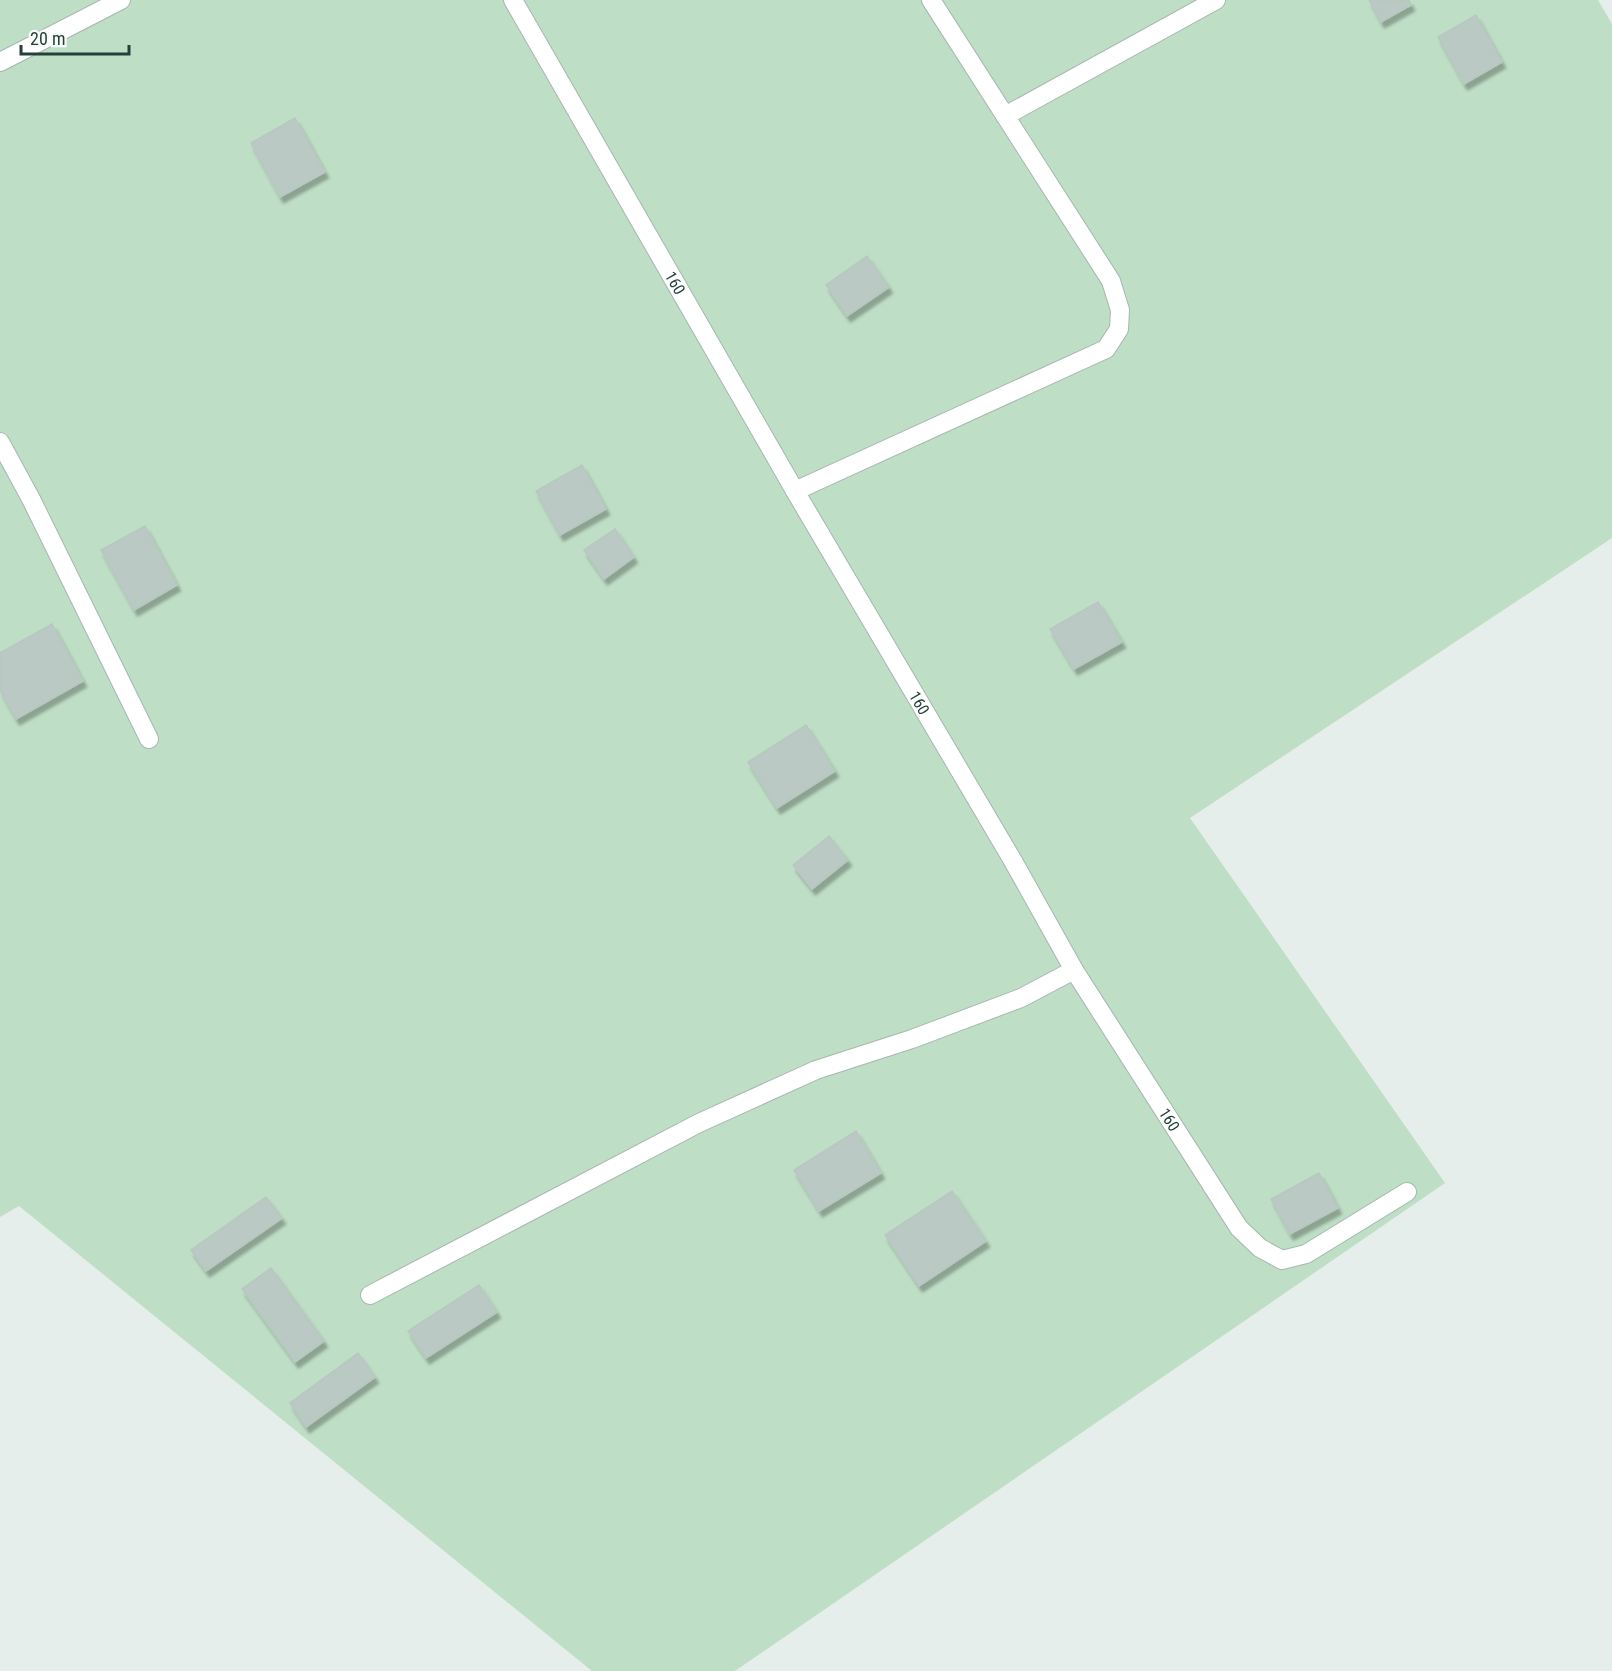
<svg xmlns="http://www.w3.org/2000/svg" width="1612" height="1671" viewBox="0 0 1612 1671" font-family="'Roboto Condensed',sans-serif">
<defs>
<filter id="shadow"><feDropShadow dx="3.5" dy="6" stdDeviation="1.5" flood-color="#0004"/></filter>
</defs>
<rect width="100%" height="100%" fill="#e5eeea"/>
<path fill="#bfdec6" d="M0,0H1598L1612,24V538L1190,818L1445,1183L735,1671H592L19,1206L0,1217Z"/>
<g fill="#bac9c3" stroke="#b7c8c1" stroke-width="1.5" filter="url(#shadow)">
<path d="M1369,0H1409L1411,5L1381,22Z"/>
<path d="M1476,15L1502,62L1464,84L1438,37Z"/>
<path d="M295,118L325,172L280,197L251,143Z"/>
<path d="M867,256L889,287L847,316L826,285Z"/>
<path d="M582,465L606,509L560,535L536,491Z"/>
<path d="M145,526L177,585L134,610L101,550Z"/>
<path d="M615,529L634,557L604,579L584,550Z"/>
<path d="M1098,602L1122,642L1074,669L1050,629Z"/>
<path d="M52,624L83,681L16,719L0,690V653Z"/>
<path d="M806,725L835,771L777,808L748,762Z"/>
<path d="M829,836L848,860L812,889L793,865Z"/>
<path d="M856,1131L881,1173L819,1211L794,1170Z"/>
<path d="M1319,1173L1338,1208L1290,1234L1271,1199Z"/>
<path d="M952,1191L986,1241L919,1286L885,1235Z"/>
<path d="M266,1197L282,1218L206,1271L191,1250Z"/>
<path d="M271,1268L324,1341L295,1362L242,1289Z"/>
<path d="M479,1285L497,1312L426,1358L408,1331Z"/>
<path d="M358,1353L375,1377L306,1427L290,1403Z"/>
</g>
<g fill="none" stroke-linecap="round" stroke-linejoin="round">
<g stroke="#a7b6b1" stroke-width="20">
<g id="lane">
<path d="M1005,116L1216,0"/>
<path d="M0,442L31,499L149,739"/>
<path d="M795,491L1106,349L1119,329L1120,310L1111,281L931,0"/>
<path d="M370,1295L699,1123L816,1070L912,1039L1021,998L1074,970"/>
</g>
</g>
<g stroke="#a7b6b1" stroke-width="20">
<g id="street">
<path id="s1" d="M513,0L795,491L1013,861L1074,970L1239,1228L1260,1248L1282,1260L1306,1254L1407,1192"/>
<path d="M0,62L121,0"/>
</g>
</g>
<use href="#lane" stroke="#fff" stroke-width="18"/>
<use href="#street" stroke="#fff" stroke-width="18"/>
</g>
<g text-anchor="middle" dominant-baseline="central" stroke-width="5" stroke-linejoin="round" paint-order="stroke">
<g font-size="16" fill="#244038" stroke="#f6faf8">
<text stroke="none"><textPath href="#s1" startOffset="326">160</textPath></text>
<text stroke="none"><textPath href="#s1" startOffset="812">160</textPath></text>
<text stroke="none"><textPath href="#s1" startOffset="1298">160</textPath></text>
</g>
</g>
<path d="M21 45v9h108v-9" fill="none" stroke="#244038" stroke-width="3"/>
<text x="30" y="45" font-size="18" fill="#244038" stroke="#f6faf8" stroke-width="4.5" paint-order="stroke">20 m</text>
</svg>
